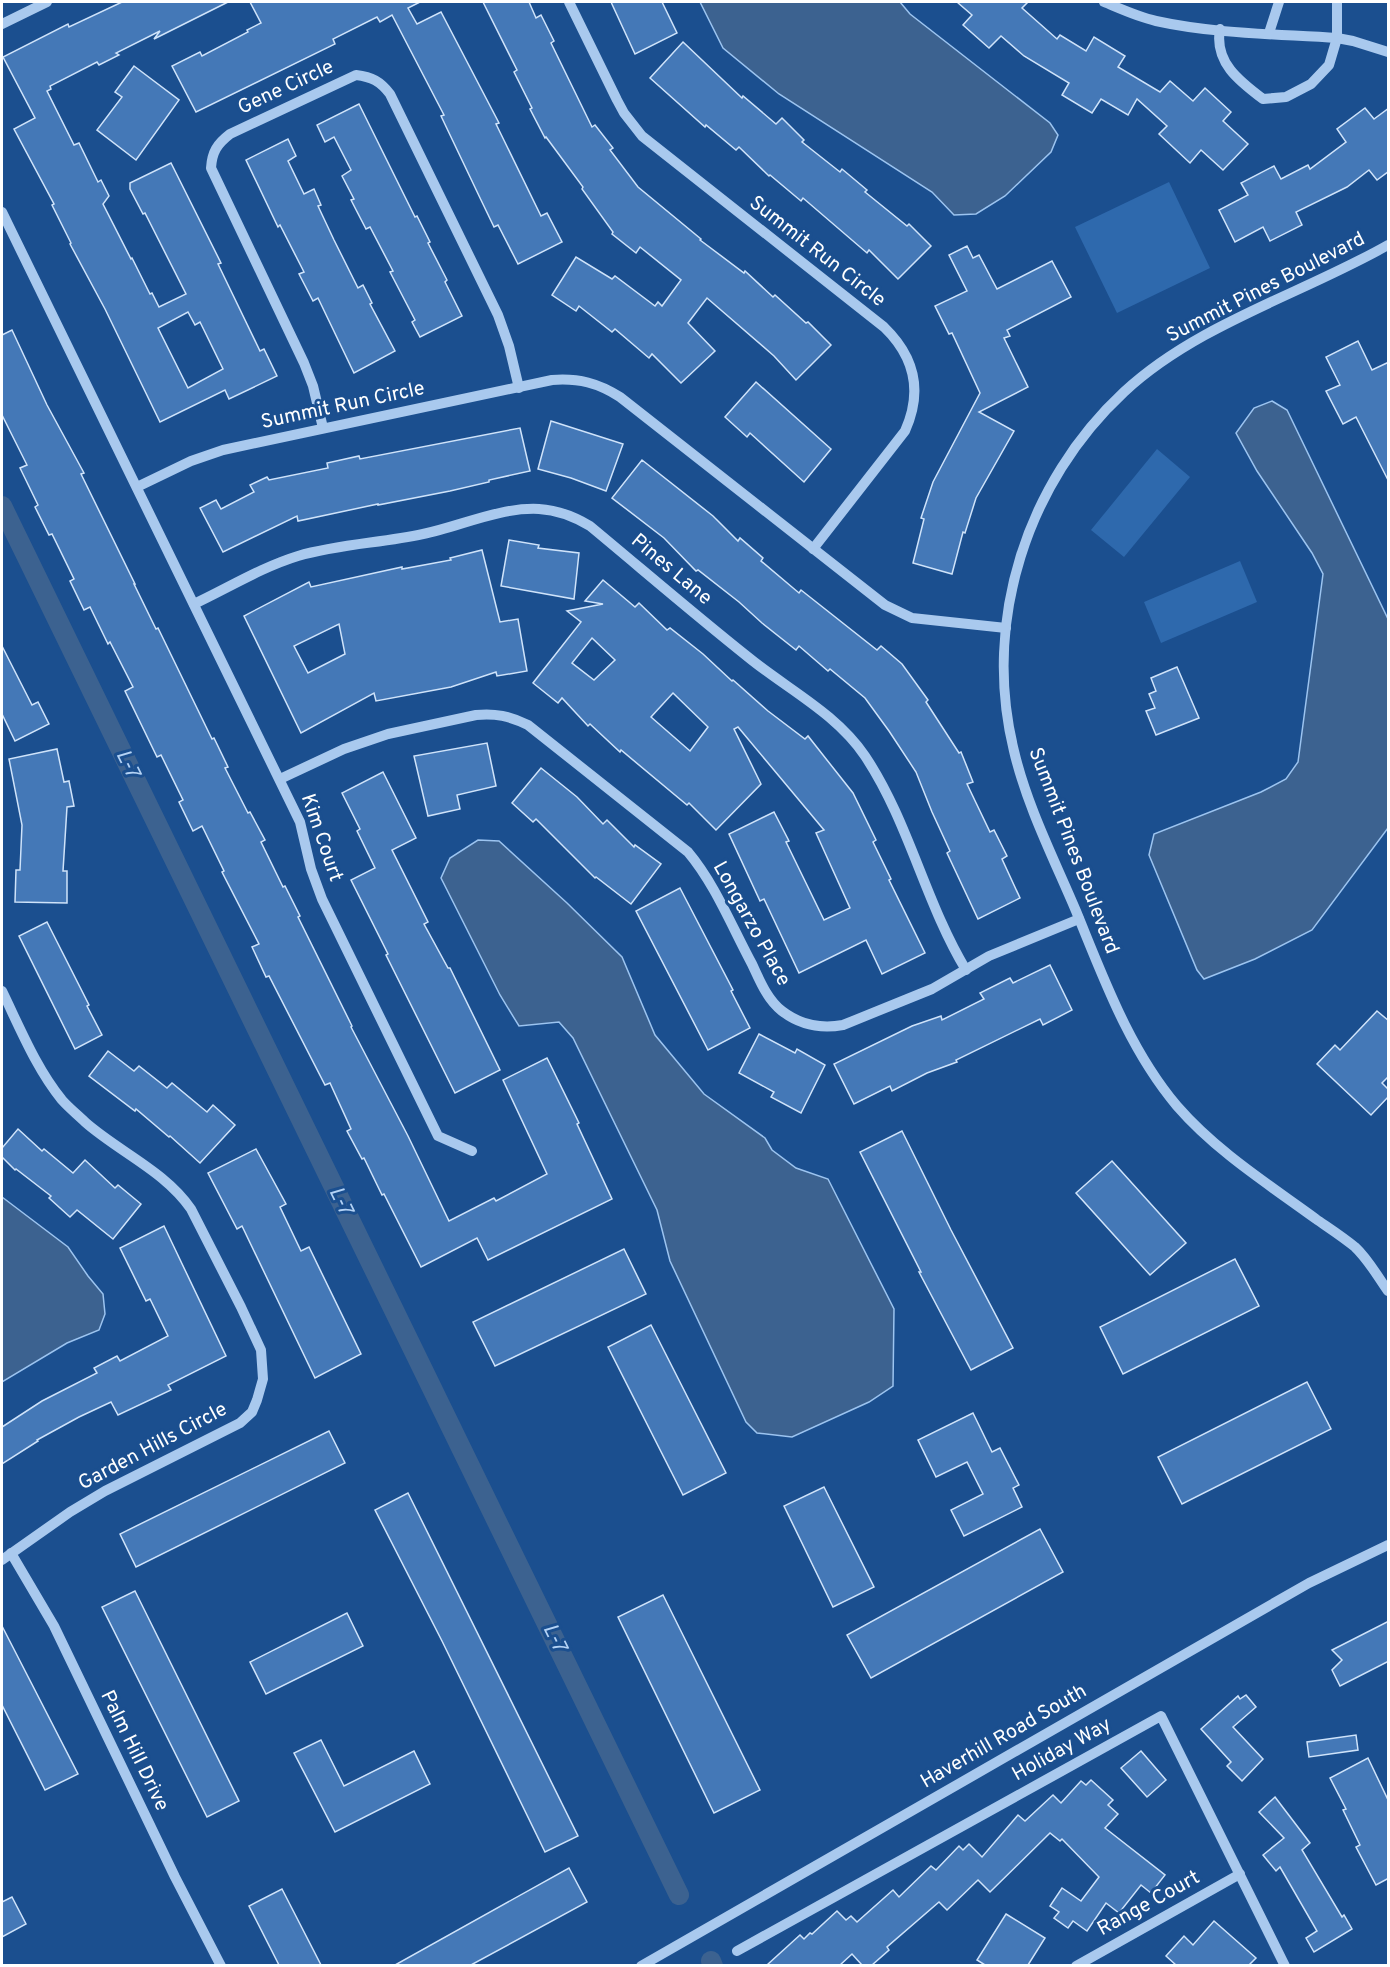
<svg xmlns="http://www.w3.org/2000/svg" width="1390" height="1967" viewBox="0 0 1390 1967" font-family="Overpass,sans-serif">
<rect width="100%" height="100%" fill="#1b4f8f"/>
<g fill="#2e69ad">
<path d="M1169,182L1210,268L1117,313L1075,227Z"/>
<path d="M1157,449L1190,477L1124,557L1091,530Z"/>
<path d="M1240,561L1257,602L1161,643L1144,602Z"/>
</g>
<g fill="#3c6290" stroke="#9cc4f0" stroke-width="1.5">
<path d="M700,2H900L910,14L1050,123L1058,135L1051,152L1005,196L976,214L954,215L932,192L779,94L723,48Z"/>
<path d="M1272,401L1287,410L1388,619V828L1312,930L1255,959L1204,979L1197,970L1149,855L1154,834L1261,792L1286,779L1298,762L1323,574L1312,553L1257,471L1236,433L1254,408Z"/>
<path d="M478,840L499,841L567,903L622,957L655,1035L704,1094L765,1138L772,1150L796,1168L828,1179L894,1309L893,1386L869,1402L792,1437L757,1433L746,1422L670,1261L657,1210L573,1038L559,1022L519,1026L500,995L441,878L450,858Z"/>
<path d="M2,1197L68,1247L88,1276L103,1294L105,1314L99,1330L67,1343L2,1382Z"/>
</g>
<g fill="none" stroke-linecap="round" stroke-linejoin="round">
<g stroke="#3c6290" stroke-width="20">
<path d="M2,506L679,1895"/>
<path d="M711,1961L713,1966"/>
</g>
</g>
<g fill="#4478b7" stroke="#cfe3fa" stroke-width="1.5" fill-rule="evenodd">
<path d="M122,2H228L154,39L160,31L116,53L119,55L99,65L97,62L50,86L51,89L47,91L74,145L79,143L98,182L101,180L109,196L103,204L131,259L132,258L150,294L152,293L159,307L186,294L145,213L143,214L130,189V183L171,163L221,263L218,264L260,351L264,349L277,376L229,399L225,390L160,422L105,309L70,244L71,243L52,205L54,204L14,129L35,118L3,57L68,24L69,27ZM188,312L195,325L200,322L223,369L188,388L158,328Z"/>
<path d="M250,2H420L408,8L417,24L441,12L499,123L496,124L541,216L547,213L562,242L518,264L498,225L494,227L481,200L441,116L444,115L392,15L380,22L377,17L333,39L335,44L196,112L172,66L200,52L202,56L248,32L247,30L261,23Z"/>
<path d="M483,2H529L536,18L541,15L554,41L551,43L592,127L595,125L613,148L610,150L638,187L701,239L700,240L744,273L745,271L773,297L775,295L806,323L808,322L831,345L796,380L774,356L707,298L688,323L715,351L681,383L652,354L649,358L615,329L612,332L579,306L576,311L552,295L576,257L612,279L615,276L655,306L658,302L662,306L681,280L640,247L636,253L612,234L613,232L582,189L583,187L546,137L545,138L530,109L532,108L514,72L517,70Z"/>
<path d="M611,2H662L677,33L635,54Z"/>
<path d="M957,2H1028L1022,8L1057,39L1060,35L1086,51L1094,37L1125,56L1118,67L1160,92L1170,81L1193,101L1205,88L1231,112L1223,121L1248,144L1223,170L1201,150L1190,163L1159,134L1167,126L1137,99L1128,115L1101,99L1092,113L1062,95L1069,83L1024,56L1001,36L989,48L963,25L972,15Z"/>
<path d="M683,42L742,98L743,96L776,124L782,118L804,140L802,142L840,172L842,169L867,190L865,192L907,226L909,224L931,246L898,279L869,250L867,253L803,198L801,201L770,175L769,176L739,147L736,150L706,125L705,127L650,78Z"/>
<path d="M134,66L179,100L136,160L97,130L122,97L115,92Z"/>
<path d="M359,104L415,217L417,216L430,242L428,243L447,280L445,282L462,316L420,337L412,322L415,320L390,272L393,271L370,227L366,229L351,200L354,199L342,176L351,170L334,137L325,142L317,125Z"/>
<path d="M1365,108L1374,119L1389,108V171L1377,180L1369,170L1347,187L1296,212L1302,225L1270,241L1263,227L1235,242L1219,210L1248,195L1241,183L1274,166L1281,179L1308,165L1310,169L1346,142L1337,129Z"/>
<path d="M288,139L296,156L288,161L304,194L314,189L321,205L318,206L334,240L358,288L363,285L372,303L370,304L395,351L354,373L318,298L313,301L299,274L304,272L280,225L278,227L246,160Z"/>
<path d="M967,246L973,258L979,255L997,289L1052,261L1071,297L1007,330L1010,336L1004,338L1028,387L979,412L1014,431L976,498L965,533L963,532L952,574L913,563L924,519L921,518L933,482L980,393L952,333L949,334L935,306L967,291L949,255Z"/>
<path d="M12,330L47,405L84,473L81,474L135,584H134L156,629L158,628L212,739L214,738L228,767L225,768L248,813L250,812L265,840L261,842L283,887L285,886L300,916L298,917L352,1026L351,1027L408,1136L449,1221L494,1198L496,1201L547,1174L503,1080L547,1058L579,1123L577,1124L612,1199L488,1260L477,1238L421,1267L384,1194L382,1195L364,1158L362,1159L347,1131L351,1129L330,1083L325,1085L269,976L266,977L252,947L259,944L222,872L224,871L202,826L193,831L179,802L183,800L161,755L157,757L125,691L133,687L110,642L108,644L90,607L84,610L70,581L74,579L52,534L49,535L35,507L38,505L20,468L27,465L2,415V335Z"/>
<path d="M1358,341L1372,370L1389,362V482L1356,417L1343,424L1326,391L1340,385L1326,357Z"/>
<path d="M756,382L831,449L804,482L750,433L747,437L725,417Z"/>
<path d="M551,421L623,444L606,491L571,478L538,469Z"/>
<path d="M520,428L530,471L489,480V482L450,491L378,505V504L298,521L297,516L223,552L200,508L216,500L221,509L254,492L250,485L267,477L269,480L328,468L327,463L359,456L360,459Z"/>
<path d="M642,460L713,516L738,541L740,538L763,558L761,561L799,593L801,590L877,650L881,646L902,664L928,700L926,702L959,753L961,752L973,782L967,784L990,832L994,830L1007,856L1002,859L1020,898L978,919L947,853L950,851L932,812L916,772L889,731L865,698L830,669L828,671L799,646L796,650L762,623L739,602L698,570L696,571L664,538L612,498Z"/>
<path d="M509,540L539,545L538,548L579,553L574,599L501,586Z"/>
<path d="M482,550L500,622L518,619L527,671L497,676L496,672L451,687L376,701L374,693L301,733L244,616L309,582L311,587L402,567V569L451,560L450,558ZM339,624L345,654L308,673L294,646Z"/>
<path d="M603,580L635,607L639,603L667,630L670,628L703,654L732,681L733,680L768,711L805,739L808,736L853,793L876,840L873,842L891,879L889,880L925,953L882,974L866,940L799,973L764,899L760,901L729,834L774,812L789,841L786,842L824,920L850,908L816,833L824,830L738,727L734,729L761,784L716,830L689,803L687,805L621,750L620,752L590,724L588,726L562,698L558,703L533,683L581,622L567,611L603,604L585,601ZM592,638L615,660L594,680L572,663ZM673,693L708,727L690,751L651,717Z"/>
<path d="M2,646L32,705L38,702L49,724L15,741L2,714Z"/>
<path d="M1177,667L1199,718L1156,735L1146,711L1155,708L1149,694L1156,691L1151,678Z"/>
<path d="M487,743L496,786L457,795L460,809L428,816L414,756Z"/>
<path d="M57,749L64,782L69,781L74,806L67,807L63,871H67V903L15,902L16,870H20L22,825L9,759Z"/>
<path d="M541,768L577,797L603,824L607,820L634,847L635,845L661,864L631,904L596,877L595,878L536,819L533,822L512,803Z"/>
<path d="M383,772L416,838L392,850L428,922L424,924L448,968H450L500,1070L455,1093L386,955L388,954L351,880L375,868L357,831L360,829L342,793Z"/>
<path d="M680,888L733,990L731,991L750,1028L708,1050L636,911Z"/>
<path d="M47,922L89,1005L87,1006L102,1035L75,1049L19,936Z"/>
<path d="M1050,965L1072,1010L1043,1025L1040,1019L956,1060L957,1062L927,1073L892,1091L890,1086L854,1104L834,1064L912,1026L941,1016L942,1020L984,999L980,993L1010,978L1013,983Z"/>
<path d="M1377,1011L1389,1021V1076L1382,1083L1389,1090V1096L1371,1115L1317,1064L1335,1045L1340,1050Z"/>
<path d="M759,1034L795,1053L797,1049L825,1065L801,1113L771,1097L774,1092L739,1073Z"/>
<path d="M108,1051L134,1071L139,1066L167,1088L172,1083L207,1112L213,1105L235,1125L200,1163L170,1136L169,1137L136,1109L135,1111L89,1076Z"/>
<path d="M18,1129L42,1151L44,1149L73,1173L85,1160L115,1188L118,1185L141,1204L113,1239L77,1210L70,1217L49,1198L51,1196L16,1169L15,1170L2,1157V1148Z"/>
<path d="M902,1131L951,1230L1013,1348L971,1370L919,1272H921L860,1152Z"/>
<path d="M256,1149L286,1204L280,1207L301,1251L309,1247L361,1354L315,1378L242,1226L237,1229L208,1173Z"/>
<path d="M1112,1161L1186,1243L1150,1275L1076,1193Z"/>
<path d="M164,1226L226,1356L168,1385L171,1390L118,1415L111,1402L79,1417L37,1440L38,1441L2,1464V1427L42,1401L97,1373L94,1368L117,1356L120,1361L168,1336L150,1299L146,1301L120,1248Z"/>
<path d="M624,1249L646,1294L495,1366L473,1322Z"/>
<path d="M1235,1259L1259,1306L1123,1374L1100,1327Z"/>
<path d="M651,1325L726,1473L683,1495L608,1347Z"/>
<path d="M1307,1382L1331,1429L1182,1504L1158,1457Z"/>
<path d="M973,1413L992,1452L1000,1448L1019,1485L1013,1488L1022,1507L964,1536L951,1510L983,1494L967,1462L936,1477L918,1440Z"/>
<path d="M329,1431L345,1463L136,1567L120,1534Z"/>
<path d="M824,1487L874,1587L833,1607L784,1506Z"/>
<path d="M408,1493L578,1836L545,1852L442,1641L375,1510Z"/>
<path d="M1040,1529L1063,1572L871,1678L847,1635Z"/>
<path d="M135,1591L239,1801L207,1817L102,1607Z"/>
<path d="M663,1595L760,1790L714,1813L618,1617Z"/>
<path d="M347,1613L363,1646L266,1694L250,1662Z"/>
<path d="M1389,1621V1661L1340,1686L1332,1670L1342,1660L1332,1650Z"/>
<path d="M2,1626L78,1774L45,1790L2,1705Z"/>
<path d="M1246,1695L1256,1707L1233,1727L1263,1759L1242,1781L1227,1766L1231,1762L1201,1729L1238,1696L1240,1699Z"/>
<path d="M1356,1735L1358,1750L1309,1757L1307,1742Z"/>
<path d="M321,1740L344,1786L414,1751L430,1784L335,1832L294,1753Z"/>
<path d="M1141,1751L1166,1780L1147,1797L1121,1768Z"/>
<path d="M1368,1758L1389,1802V1878L1376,1885L1356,1847L1360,1845L1343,1810L1346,1809L1330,1778Z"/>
<path d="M1091,1780L1113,1800L1108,1805L1118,1814L1105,1828L1165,1875L1151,1893L1141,1885L1119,1913L1106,1903L1087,1931L1073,1921L1068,1928L1054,1918L1059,1912L1050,1906L1062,1888L1081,1901L1099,1877L1062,1839L1060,1841L1050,1833L990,1892L978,1880L947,1910L939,1902L887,1947L889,1950L872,1965H862L852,1954L840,1965H767L800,1935L804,1939L810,1933L812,1934L837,1911L846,1920L851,1916L857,1922L893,1890L899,1897L931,1866L936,1870L959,1846L963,1850L969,1844L982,1857L1018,1815L1025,1821L1053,1795L1061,1803L1081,1781L1086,1785Z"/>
<path d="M1275,1797L1310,1843L1302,1850L1342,1917L1344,1915L1352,1929L1314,1952L1306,1938L1317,1931L1280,1867L1276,1871L1263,1855L1284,1838L1259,1812Z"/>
<path d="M569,1868L587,1902L471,1965H395Z"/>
<path d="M282,1889L321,1965H279L249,1906Z"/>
<path d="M12,1897L26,1924L2,1937V1902Z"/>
<path d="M1006,1914L1045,1938L1028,1965H985L977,1960Z"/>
<path d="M1214,1921L1256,1958L1249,1965H1176L1166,1956L1184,1936L1193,1945Z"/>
</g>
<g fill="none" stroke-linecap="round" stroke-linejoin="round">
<g stroke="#a9c9ee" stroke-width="10">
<path d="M569,2L617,100L624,113L642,136L884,327C915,357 923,391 905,431L813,549"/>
<path d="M1104,2C1121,9 1138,17 1156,21C1215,34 1277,34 1337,38L1353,41L1388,52"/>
<path d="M2,24L47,2"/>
<path d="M1220,29C1214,62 1239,81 1263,99L1286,97L1311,84L1329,65L1337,38V2"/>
<path d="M1269,33L1279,2"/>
<path d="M2,212L300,822L311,869L322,899L438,1136L472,1151"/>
<path d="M1388,245C1302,294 1197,324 1124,392C1027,482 982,621 1014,751C1027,806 1054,859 1076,911C1104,979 1129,1049 1177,1106C1216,1151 1268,1184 1316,1219C1329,1228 1343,1237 1355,1247C1368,1259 1378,1277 1388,1291"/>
<path d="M323,428L313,386L304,363L211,168C212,152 217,144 230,134L356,75C372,77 380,81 390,94L498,315L509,346L519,388"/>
<path d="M137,487L191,461L223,450L552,380C579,378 598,383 620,397L885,605L912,618L1006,628"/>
<path d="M194,604C228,588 262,567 298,556C339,544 382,543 423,534C461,526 500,507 539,509C558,510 575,517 590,526C643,570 694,614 748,657C787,689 836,713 865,756C909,822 925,902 966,970"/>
<path d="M280,779L344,749L388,734L476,715C495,713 510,716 528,725L688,852C715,884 732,927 752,964C760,981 767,999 782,1011C800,1025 820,1029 843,1025L932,989L989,956L1079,919"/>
<path d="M2,991C20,1028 36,1068 62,1100C69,1108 78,1115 85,1122C119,1152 165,1171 191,1209L241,1307L261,1350L263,1379L257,1400L252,1412L240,1423L105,1491L70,1512L2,1560"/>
<path d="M11,1553L54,1626L175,1877L221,1966"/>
<path d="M737,1951L1161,1716L1285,1966"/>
<path d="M641,1966L1309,1583L1388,1545"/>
<path d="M1076,1966L1240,1874"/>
</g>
</g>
<g text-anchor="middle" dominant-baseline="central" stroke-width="6" stroke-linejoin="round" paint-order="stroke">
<g font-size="20" fill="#fff" stroke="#1b4f8f">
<text transform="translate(286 88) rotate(-25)">Gene Circle</text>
<text transform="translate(817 252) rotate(38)">Summit Run Circle</text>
<text transform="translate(1266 288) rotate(-27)">Summit Pines Boulevard</text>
<text transform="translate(343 406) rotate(-12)">Summit Run Circle</text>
<text transform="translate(671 570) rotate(40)">Pines Lane</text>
<text transform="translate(321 838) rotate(71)">Kim Court</text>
<text transform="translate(1073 851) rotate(69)">Summit Pines Boulevard</text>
<text transform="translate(751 924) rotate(61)">Longarzo Place</text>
<text transform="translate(153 1447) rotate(-28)">Garden Hills Circle</text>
<text transform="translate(1004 1737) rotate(-30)">Haverhill Road South</text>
<text transform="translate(1062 1750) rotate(-29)">Holiday Way</text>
<text transform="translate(134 1751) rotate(64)">Palm Hill Drive</text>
<text transform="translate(1149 1904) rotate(-29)">Range Court</text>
</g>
<g font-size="21" font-style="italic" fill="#b5d3f5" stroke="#1b4f8f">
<text transform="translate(127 764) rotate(64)">L-7</text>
<text transform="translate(340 1201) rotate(64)">L-7</text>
<text transform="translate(554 1638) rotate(64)">L-7</text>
</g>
</g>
<rect width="1390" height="1967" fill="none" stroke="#ffffff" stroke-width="6"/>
</svg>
